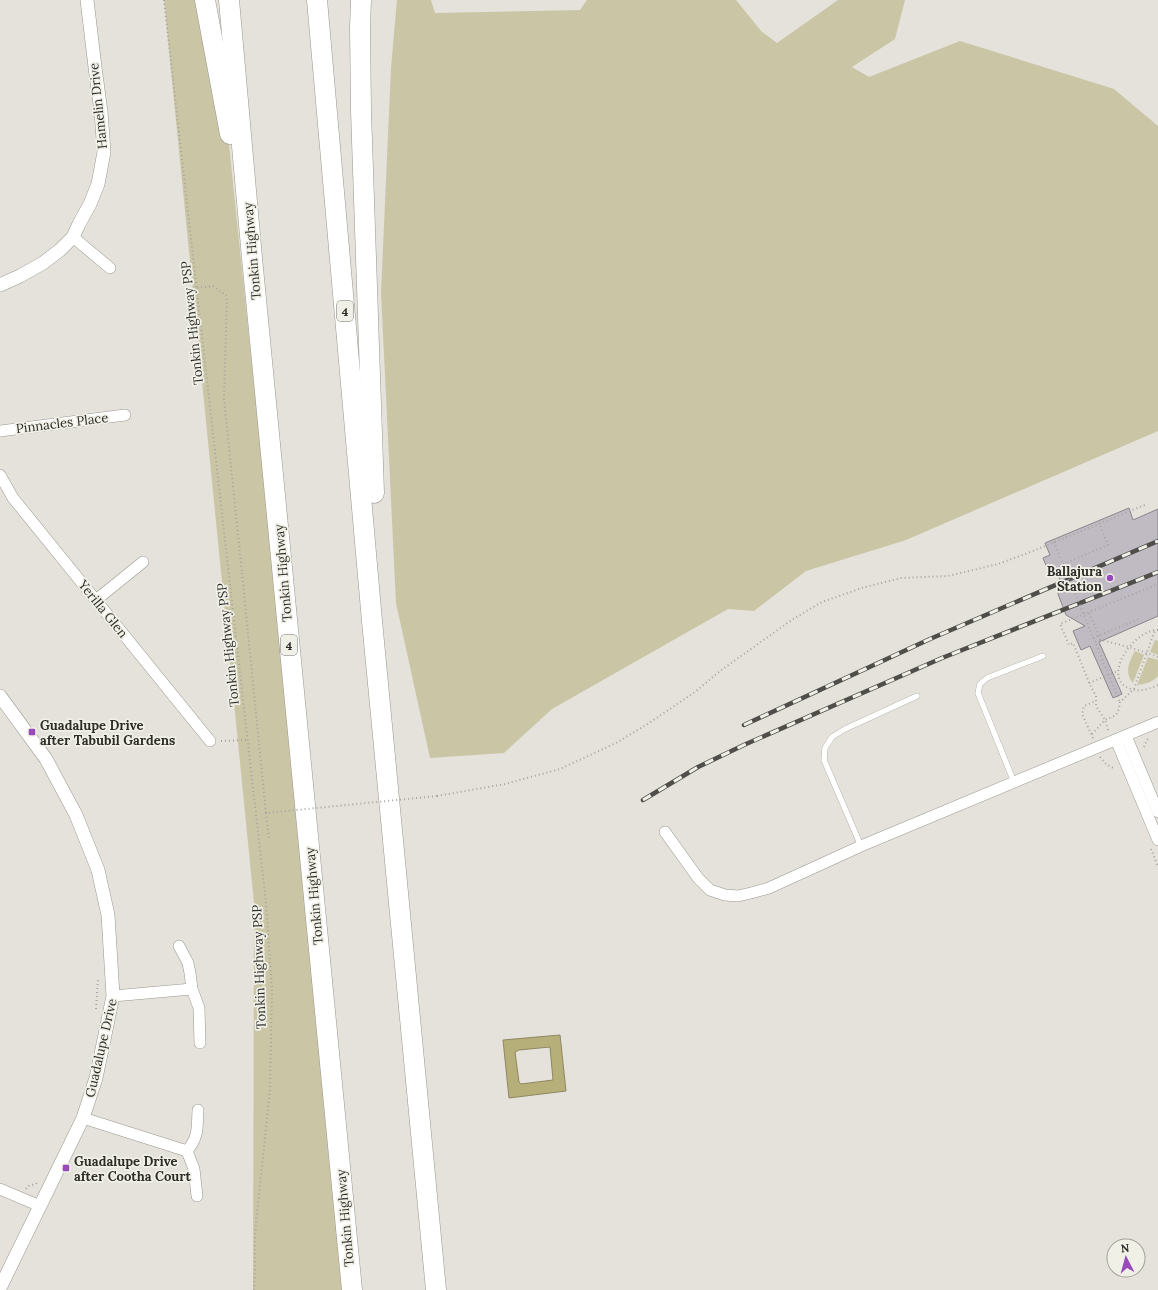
<svg xmlns="http://www.w3.org/2000/svg" width="1158" height="1290" viewBox="0 0 1158 1290" font-family="Lora,serif">
<rect width="100%" height="100%" fill="#e4e2da"/>
<g fill="#cac5a5">
<path d="M164,0H214L348,1290H253L254,903Z"/>
<path d="M397,0H431L435,13L580,10L587,0H736L761,31L777,43L838,0H905L895,39L852,67L869,77L960,41L1114,89L1158,126V431L906,540L806,571L754,611L728,609L552,709L504,753L430,758L396,603L381,293L391,68Z"/>
<path d="M1155,640L1158,641V655L1150,652Z"/>
<path d="M1135,651L1144,655L1133,683C1124,672 1129,662 1135,651Z"/>
<path d="M1148,657L1158,660V676C1153,682 1145,684 1137,685Z"/>
</g>
<path fill="#b7af7a" stroke="#8e8862" fill-rule="evenodd" d="M560,1035L566,1091L509,1098L503,1040ZM550,1047L553,1080L521,1084L519,1082L515,1052L519,1050Z"/>
<path fill="#c0bbc3" stroke="#8a858c" d="M1129,508L1133,520L1158,509V616L1099,642L1122,694L1113,698L1090,646L1081,650L1073,631L1085,626L1066,615L1058,594L1060,571L1050,575L1043,558L1050,555L1045,543Z"/>
<g fill="none" stroke-linecap="round" stroke-linejoin="round">
<g stroke="#98978f" stroke-width="6">
<g id="service">
<path d="M1014,782L978,693L980,684L987,678L1043,656"/>
<path d="M861,846L824,760L825,748L832,737L845,729L917,696"/>
</g>
</g>
<g stroke="#98978f" stroke-width="12">
<g id="minor">
<path d="M73,237L110,268"/>
<path d="M0,431L125,415"/>
<path d="M0,475L13,498L210,741"/>
<path d="M96,600L143,562"/>
<path d="M1126,736L1158,812"/>
<path d="M1116,740L1158,840"/>
<path d="M665,832L698,878L710,890L725,895L738,896L751,893L769,888L861,846L1158,722"/>
<path d="M179,946L188,963L190,973L192,989L199,1008L200,1043"/>
<path d="M113,996L192,989"/>
<path d="M83,1118L187,1151"/>
<path d="M0,1189L40,1206"/>
<path d="M197,1196L194,1169L187,1151C199,1136 197,1128 198,1110"/>
</g>
</g>
<g stroke="#98978f" stroke-width="14">
<g id="tertiary">
<path d="M0,285L20,276L43,263L60,250L73,237L79,224L90,204L98,184L104,152L101,112L95,67L87,0"/>
<path d="M0,696L46,759L76,815L98,870L108,915L113,996L96,1078L83,1118L0,1288"/>
</g>
</g>
<g stroke="#98978f" stroke-width="21">
<g id="motorway">
<path d="M205,0L230,134"/>
<path d="M229,0L252,258L352,1290"/>
<path d="M317,0L372,621L436,1290"/>
<path d="M361,0L360,28L361,111L374,493"/>
</g>
</g>
<g stroke="#a6a49e" stroke-width="2" stroke-dasharray="1 3" stroke-linecap="butt">
<path d="M164,0L266,903L272,989L270,1090L255,1233V1269L254,1290"/>
<path d="M197,288L213,286L227,296L224,399L242,573"/>
<path d="M1054,542L1063,564L1108,545L1099,523"/>
<path d="M1089,613L1101,640L1129,647L1158,657"/>
<path d="M1158,630C1134,629 1099,679 1131,689C1141,692 1149,689 1158,685"/>
<path d="M1093,638L1139,619"/>
<path d="M1100,640L1095,642L1120,702"/>
<path d="M1089,683L1118,671"/>
<path d="M1108,730L1105,720L1096,706V696L1091,687L1073,643L1069,645L1060,624L1158,584"/>
<path d="M1092,734L1105,720L1116,715L1119,709L1120,702L1134,689L1155,630"/>
<path d="M1093,738L1082,714L1084,706L1096,701"/>
<path d="M221,741L248,740"/>
<path d="M1144,747L1147,740L1148,739"/>
<path d="M1100,757L1106,764L1115,769"/>
<path d="M437,796L505,784L560,769L616,743L646,725L695,692L720,671L793,619L822,602L862,588L901,578L948,576L998,564L1028,553L1147,504"/>
<path d="M266,813L269,838"/>
<path d="M1151,849L1158,867"/>
<path d="M96,1009L98,979"/>
<path d="M26,1189L28,1186L36,1184L37,1182"/>
</g>
<use href="#service" stroke="#fff" stroke-width="5.5"/>
<use href="#minor" stroke="#fff" stroke-width="11"/>
<use href="#tertiary" stroke="#fff" stroke-width="13"/>
<use href="#motorway" stroke="#fff" stroke-width="20"/>
<g stroke="#4f4e4a" stroke-width="4.5">
<g id="rail">
<path d="M744,725L930,639L1158,541"/>
<path d="M643,800L698,767L746,744L942,658L1158,572"/>
</g>
</g>
<use href="#rail" stroke="#f1f0e7" stroke-width="3" stroke-dasharray="9" stroke-linecap="butt"/>
<g stroke="#a6a49e" stroke-width="2" stroke-dasharray="1 3" stroke-linecap="butt">
<path d="M1063,564L1095,642"/>
<path d="M242,573L266,813L437,796"/>
</g>
</g>
<g fill="#984abb" stroke="#f1f0e7" stroke-width="1.5">
<circle cx="1110" cy="578" r="4"/>
<rect x="28" y="728" width="8" height="8" rx="2"/>
<rect x="62" y="1164" width="8" height="8" rx="2"/>
</g>
<g text-anchor="middle" dominant-baseline="central" stroke-width="3.5" stroke-linejoin="round" paint-order="stroke">
<g fill="#f1f0e7" stroke="#686762" stroke-width="1">
<rect x="337" y="301" width="16" height="20" rx="3"/>
<rect x="281" y="635" width="16" height="20" rx="3"/>
</g>
<g font-size="12" font-weight="bold" fill="#2d2c29">
<text x="345" y="311">4</text>
<text x="289" y="645">4</text>
</g>
<g font-size="13" fill="#2d2c29" stroke="#f1f0e7">
<text transform="translate(98 106) rotate(-96)">Hamelin Drive</text>
<text transform="translate(252 251) rotate(-95)">Tonkin Highway</text>
<text transform="translate(192 323) rotate(-96)">Tonkin Highway PSP</text>
<text transform="translate(62 423) rotate(-7)">Pinnacles Place</text>
<text transform="translate(283 573) rotate(-95)">Tonkin Highway</text>
<text transform="translate(103 609) rotate(51)">Yerilla Glen</text>
<text transform="translate(228 645) rotate(-96)">Tonkin Highway PSP</text>
<text transform="translate(314 896) rotate(-95)">Tonkin Highway</text>
<text transform="translate(259 967) rotate(-92)">Tonkin Highway PSP</text>
<text transform="translate(101 1048) rotate(-77)">Guadalupe Drive</text>
<text transform="translate(345 1218) rotate(-95)">Tonkin Highway</text>
</g>
<g font-size="13" font-weight="bold" fill="#2d2c29" stroke="#f1f0e7" text-anchor="start">
<text x="1102" y="571" text-anchor="end">Ballajura<tspan x="1102" dy="15">Station</tspan></text>
<text x="40" y="725">Guadalupe Drive<tspan x="40" dy="15">after Tabubil Gardens</tspan></text>
<text x="74" y="1161">Guadalupe Drive<tspan x="74" dy="15">after Cootha Court</tspan></text>
</g>
</g>
<g transform="translate(1126 1258) rotate(354)"><circle r="19" fill="#f1f0e7" stroke="#a3a29b"/>
<path d="M0-3L7 15L0 10L-7 15Z" fill="#984abb"/>
<text y="-6" font-size="11" font-weight="bold" text-anchor="middle" fill="#2d2c29">N</text>
</g>
</svg>
